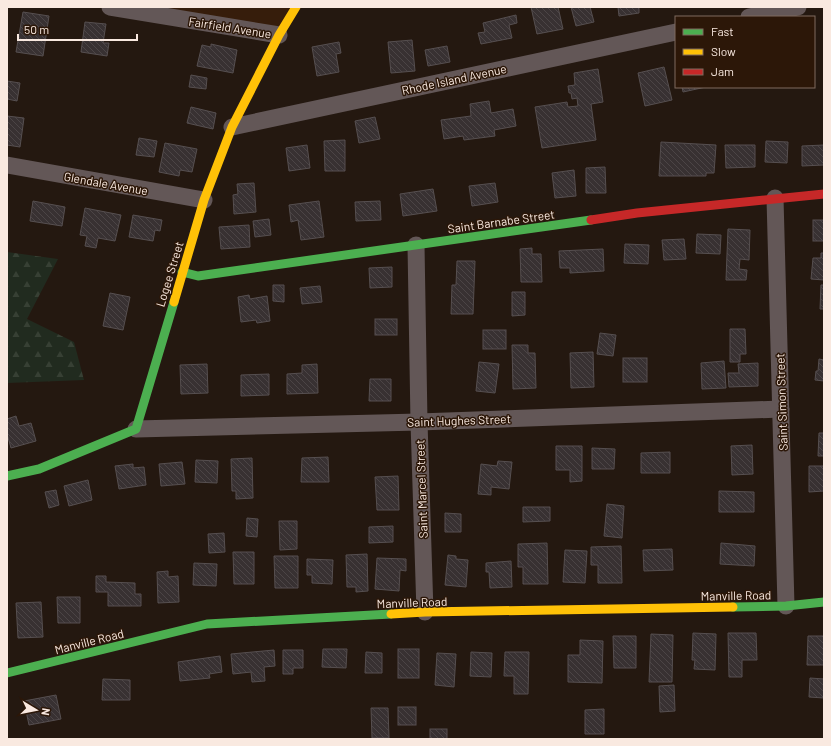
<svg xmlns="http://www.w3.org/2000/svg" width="831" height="746" viewBox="0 0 831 746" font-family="Barlow,sans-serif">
<defs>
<pattern id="forest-firs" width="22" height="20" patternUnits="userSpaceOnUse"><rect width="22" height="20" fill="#212b1f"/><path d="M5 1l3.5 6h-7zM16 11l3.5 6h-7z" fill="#374034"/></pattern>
<pattern id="building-back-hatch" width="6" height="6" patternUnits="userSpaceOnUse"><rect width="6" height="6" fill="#383132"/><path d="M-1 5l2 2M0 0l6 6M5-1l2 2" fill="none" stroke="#4c4546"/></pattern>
</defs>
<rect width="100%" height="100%" fill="#241810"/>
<path fill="#361d0b" d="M119,7H291L273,39Z"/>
<path fill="url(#forest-firs)" d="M7,252L58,259L27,319L74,342L84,380L7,383Z"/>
<g fill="url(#building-back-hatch)" stroke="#564f50">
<path d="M531,7H558L563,29L537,34Z"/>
<path d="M571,7H590L594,22L576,26Z"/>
<path d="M618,7H639V13L619,16Z"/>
<path d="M23,12L49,16L43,56L16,52Z"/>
<path d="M516,15L517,23L509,25L512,38L481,44L478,33L485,32L483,23Z"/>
<path d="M85,22L106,24L103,43H109L107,56L81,52Z"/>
<path d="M412,40L415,71L391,73L388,42Z"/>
<path d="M339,42L341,53L336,54L339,72L317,76L312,47Z"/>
<path d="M211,44L237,50L233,73L197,66L202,45L211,47Z"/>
<path d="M447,46L450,62L428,66L425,50Z"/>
<path d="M664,67L672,100L645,106L638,73Z"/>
<path d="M598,69L603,102L591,104L596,140L542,148L535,107L567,102L568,107L578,106L577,98L572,99L571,93H569L568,86L575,85L574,73Z"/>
<path d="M191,75L207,78L206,89L189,87Z"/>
<path d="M7,81L20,83L17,101L7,99Z"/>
<path d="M682,87H706L683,92Z"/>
<path d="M489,101L491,113L513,109L516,126L494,130L495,136L464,140L463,136L444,139L441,120L471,116L470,104Z"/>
<path d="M191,107L216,113L213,129L187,123Z"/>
<path d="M7,116L24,118L20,147L7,145Z"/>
<path d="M375,117L380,139L359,143L355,121Z"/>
<path d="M139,138L157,141L154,157L136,155Z"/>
<path d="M345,140V171H325L324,141Z"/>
<path d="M766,141L788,142L787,163L765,162Z"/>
<path d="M661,142L716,145L714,173H706V176H659Z"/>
<path d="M165,143L197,149L192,172L180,170L179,176L159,172Z"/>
<path d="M307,145L310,168L289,171L286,148Z"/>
<path d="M725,145H755V167L726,168Z"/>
<path d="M824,145V165L802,166V146Z"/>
<path d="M605,167L606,193H586V168Z"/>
<path d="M574,170L576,196L555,198L552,173Z"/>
<path d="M254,183L256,212L234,214L233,195L238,194L237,184Z"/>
<path d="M495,183L498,202L472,206L469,186Z"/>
<path d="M433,189L437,211L403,216L400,194Z"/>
<path d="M33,201L65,207L62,226L30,221Z"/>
<path d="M319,201L324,237L301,240L298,220L291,222L289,205Z"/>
<path d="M380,201L381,220L356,221L355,202Z"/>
<path d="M85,208L121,215L115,241L98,238L96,248L85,246L87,236L80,235Z"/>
<path d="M133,215L162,220L160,231L155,230L153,241L129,237Z"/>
<path d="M269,219L271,235L255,237L253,221Z"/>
<rect x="813" y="220" width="11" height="21"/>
<path d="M249,225L250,247L221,249L219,227Z"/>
<path d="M728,229L750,230L749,260L740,259L739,269L747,270L746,280H726Z"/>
<path d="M697,234L721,235L720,254L696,253Z"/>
<path d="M684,239L686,259L664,260L662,240Z"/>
<path d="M625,244L649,245L648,264L624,263Z"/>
<path d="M532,248V254H541L542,282H521L520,249Z"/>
<path d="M603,249L604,271L570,273V268H560L559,251Z"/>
<path d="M821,253H824V280L811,279L813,258H821Z"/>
<path d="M457,261H475L473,314H451L452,285H456Z"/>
<path d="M392,267V287L370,288L369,268Z"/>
<path d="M273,285H284V302L273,301Z"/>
<path d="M821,285H824V309H820Z"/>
<path d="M320,286L322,302L302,304L300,288Z"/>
<path d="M512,292H525V315L512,316Z"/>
<path d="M110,293L130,297L123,330L103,326Z"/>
<path d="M249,295L250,299L267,296L270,321L257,323L256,320L241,322L238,297Z"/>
<rect x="375" y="319" width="22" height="16"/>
<path d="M730,329H745L746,354H740V362H730Z"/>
<rect x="483" y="330" width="23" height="19"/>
<path d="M600,333L616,335L613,356L597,354Z"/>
<path d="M512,345H528V353H535L536,388L513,389Z"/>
<path d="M593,352L594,387L571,388L570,353Z"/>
<rect x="623" y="358" width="24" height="24"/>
<path d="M819,359L824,360V381L815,380L816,371H818Z"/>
<path d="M724,361L726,388L702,389L701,363Z"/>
<path d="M479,362L499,364L495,393L476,391Z"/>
<path d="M758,363V386L729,387L728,373H739L738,364Z"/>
<path d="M207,364L208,393L181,394L180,365Z"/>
<path d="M317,364L318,393L287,394V374L302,373V365Z"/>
<path d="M269,374V395L241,396V375Z"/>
<path d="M370,379H391V401H369Z"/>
<path d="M16,416L19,426L31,423L36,441L11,448L7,434V419Z"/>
<path d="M819,433H824V456H818Z"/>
<path d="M752,445L753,474L732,475L731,446Z"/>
<path d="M556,446H582V481L570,482V470H556Z"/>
<path d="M592,448L615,449L614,469H592Z"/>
<path d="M670,452V473H641V453Z"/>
<path d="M328,457L329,482H301L302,458Z"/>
<path d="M252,458L253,498L236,499V491H232L231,459Z"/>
<path d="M196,460L218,461L217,483L195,482Z"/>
<path d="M498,461L512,462L509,489L491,487V495L478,494L481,464L497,466Z"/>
<path d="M182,462L185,484L161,486L159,464Z"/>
<path d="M133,464V468L144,467L146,485L119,489L115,466Z"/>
<path d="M809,466H824V491L809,492Z"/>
<path d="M398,476L399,510H377L375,477Z"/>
<path d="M88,480L92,500L69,506L64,486Z"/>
<path d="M56,490L59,505L49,508L45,492Z"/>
<path d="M719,491L754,492V512H719Z"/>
<path d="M607,504L624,506L622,538L604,536Z"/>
<path d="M523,507H550V521L523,522Z"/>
<path d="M445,513L461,514V532H445Z"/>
<path d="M247,518L258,519L257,537L246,536Z"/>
<path d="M279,521H297V549L280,550Z"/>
<path d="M393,526V542L369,543V527Z"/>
<path d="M224,533L225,552L209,553L208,534Z"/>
<path d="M547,543L548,584H523V567H518V544Z"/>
<path d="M721,543L755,546L754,566L720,564Z"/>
<path d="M621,546L622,583H598V565H591V547Z"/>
<path d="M672,549L673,570L644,571L643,550Z"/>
<path d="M565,550L587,551L585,583L563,582Z"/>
<path d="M233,552H254V584H234Z"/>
<path d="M367,554L368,591L356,592V587H347L346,555Z"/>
<path d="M448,555L456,556V559L468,560L466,587L445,585Z"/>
<path d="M274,556H298V588H275Z"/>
<path d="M377,558L406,559V571L400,570L399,591L375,589Z"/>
<path d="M307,559L333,560L332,584L312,583V575H307Z"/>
<path d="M511,561L512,587L490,588L489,572H486V563Z"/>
<path d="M194,563L217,564L216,586L193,585Z"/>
<path d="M168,571V577L178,576L179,602L158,603L157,572Z"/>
<path d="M96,576H106V582L135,583V594H141V606H108V592H96Z"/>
<path d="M57,597H80V623H58Z"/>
<path d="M41,602L43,637L18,638L16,603Z"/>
<path d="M693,633L716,634L715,670L694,669L695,660H692Z"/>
<path d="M728,633H756L757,660H742V677H729Z"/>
<path d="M651,634L673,635L672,682H649Z"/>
<path d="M613,636H636V668H614Z"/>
<path d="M808,636H824V665H807Z"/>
<path d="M580,640L603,641L602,683L568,682V655H580Z"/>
<path d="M323,649H347L346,668L322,667Z"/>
<rect x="398" y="649" width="21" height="29"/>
<path d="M274,650L275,666L264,667L265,681L252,682L251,672L233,674L231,654Z"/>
<path d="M283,650H303V668H293V674H283Z"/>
<path d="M366,652L382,653V673H365Z"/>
<path d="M471,652L492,653L491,677L470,676Z"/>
<path d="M505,652H529L528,694H514V676H504Z"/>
<path d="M437,653L456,654L454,687L435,685Z"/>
<path d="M220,656L222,672L209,674L210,678L180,681L178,662Z"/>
<path d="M810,678L824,679V698L809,697Z"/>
<path d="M103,679L130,680V700H102Z"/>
<path d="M674,685L675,711L660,712L659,686Z"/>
<path d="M56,695L61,719L29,725L24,701Z"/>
<rect x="398" y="707" width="18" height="18"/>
<path d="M371,708H388L389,738H372Z"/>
<path d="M604,709V734H585V710Z"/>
<rect x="430" y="729" width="17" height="10"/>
</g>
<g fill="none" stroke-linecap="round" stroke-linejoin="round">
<g stroke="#635757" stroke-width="17">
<path d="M110,7L279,35"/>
<path d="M749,17L798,7"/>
<path d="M232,127L676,32"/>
<path d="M7,165L204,200"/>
<path d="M775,198L786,606"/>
<path d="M416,245L419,422L425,612"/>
<path d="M136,429L419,422L781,409"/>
</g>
<g stroke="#4caf50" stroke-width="9">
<path d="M182,272L198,276L591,220"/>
<path d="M7,476L39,469L136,429L174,302"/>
<path d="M733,607L786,606L824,602"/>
<path d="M7,673L207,624L391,614"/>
</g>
<g stroke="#ffc107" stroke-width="9">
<path d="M174,302L204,200L232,127L279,35L296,7"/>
<path d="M391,614L425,612L733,607"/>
</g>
<path stroke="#c62828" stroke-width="9" d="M591,220L637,213L824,194"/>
</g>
<g text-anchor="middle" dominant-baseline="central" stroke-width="3" stroke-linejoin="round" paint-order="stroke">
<g font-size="12" fill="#f9e9e0" stroke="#2c1708">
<text transform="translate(230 27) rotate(9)">Fairfield Avenue</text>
<text transform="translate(454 79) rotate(-12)">Rhode Island Avenue</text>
<text transform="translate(106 183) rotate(10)">Glendale Avenue</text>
<text transform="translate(501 221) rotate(-8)">Saint Barnabe Street</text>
<text transform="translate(169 274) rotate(-73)">Logee Street</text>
<text transform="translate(781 402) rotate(-92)">Saint Simon Street</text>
<text transform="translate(459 420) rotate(-2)">Saint Hughes Street</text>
<text transform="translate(421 489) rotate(-92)">Saint Marcel Street</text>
<text transform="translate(736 595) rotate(-1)">Manville Road</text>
<text transform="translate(412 602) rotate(-2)">Manville Road</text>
<text transform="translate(89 641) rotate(-14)">Manville Road</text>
</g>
</g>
<rect width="831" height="746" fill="none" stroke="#f9e9e0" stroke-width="16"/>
<rect x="675" y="16" width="140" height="72" fill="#2c1708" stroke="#7e6b5e"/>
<rect x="683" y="29" width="20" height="6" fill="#4caf50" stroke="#7e6b5e"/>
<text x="711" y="36" font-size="12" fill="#f9e9e0">Fast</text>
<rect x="683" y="49" width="20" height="6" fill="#ffc107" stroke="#7e6b5e"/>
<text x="711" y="56" font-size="12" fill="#f9e9e0">Slow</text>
<rect x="683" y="69" width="20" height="6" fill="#c62828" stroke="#7e6b5e"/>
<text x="711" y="76" font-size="12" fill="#f9e9e0">Jam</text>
<g transform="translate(36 710) rotate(100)" stroke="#2c1708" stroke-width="3" paint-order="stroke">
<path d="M0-3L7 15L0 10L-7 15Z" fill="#f9e9e0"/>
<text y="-6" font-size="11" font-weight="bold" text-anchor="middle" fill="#f9e9e0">N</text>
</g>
<path d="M18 34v6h119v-6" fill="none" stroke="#f9e9e0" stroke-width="2"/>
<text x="24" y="34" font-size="12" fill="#f9e9e0" stroke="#2c1708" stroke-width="3" paint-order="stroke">50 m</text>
</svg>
